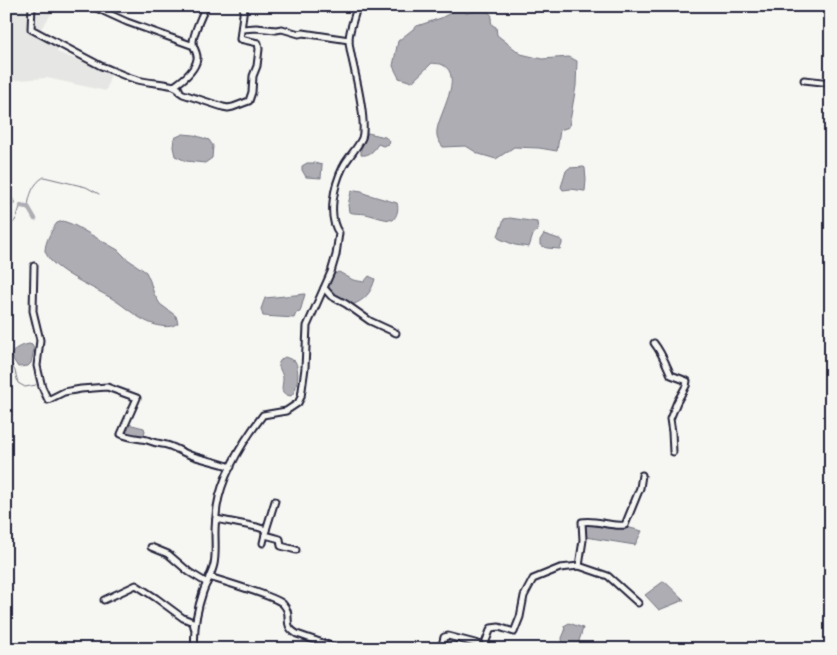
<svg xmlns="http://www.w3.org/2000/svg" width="837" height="655" viewBox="0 0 837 655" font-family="Sriracha,sans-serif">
<rect width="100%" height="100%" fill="#f6f6f2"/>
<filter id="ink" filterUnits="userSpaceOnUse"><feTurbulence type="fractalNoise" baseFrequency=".02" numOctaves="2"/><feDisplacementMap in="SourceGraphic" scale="10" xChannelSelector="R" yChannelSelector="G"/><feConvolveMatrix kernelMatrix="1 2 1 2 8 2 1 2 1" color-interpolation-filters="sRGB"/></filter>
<g filter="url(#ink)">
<path fill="#e6e6e4" d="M6,6H57L40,30L60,42L57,52L111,73L106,91L47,78L6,81Z"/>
<g fill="#adadb3" stroke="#757583">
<path d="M460,8L466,13L482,10L489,12L492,16L491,20L492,25L496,27L497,35L521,54L542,59L569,57L577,61L576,86L569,127L560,130L557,151L539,148L514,147L496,159L479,154L466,146L443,147C439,142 436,137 437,130C439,114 464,76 443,65C440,63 435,64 432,63L412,82L399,78L393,66L398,41L417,26L441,18Z"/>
<path d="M368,133L385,137L390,141L389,144L383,146L378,144C374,151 369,156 361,155V149L364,142L365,135Z"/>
<path d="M183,134L194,135L209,140L213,146L212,158L205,163L186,161L175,156L173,147L174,138Z"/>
<path d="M307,163H314L322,165L321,178L306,177L302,170V166Z"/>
<path d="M584,167L585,168L586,180L585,191H584L571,189L563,190L561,187L566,171L569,168Z"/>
<path d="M355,190L362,191L366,194L397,203C399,209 397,216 393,220C383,220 375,216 366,214C360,213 355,214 349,212L348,205L351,192Z"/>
<path d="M510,218L537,222L538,230L533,235L529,247L515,245L500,239L498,236L504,219Z"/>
<path d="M63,221L74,225L118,250L126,258L146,272L150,281L154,294L160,304L176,316L178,323C171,328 164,327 156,325C140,321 126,307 113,299C94,288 66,276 51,261C49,259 46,254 45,251C45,242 52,229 57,223Z"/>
<path d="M544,234L562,240V244L560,249L547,248L540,245V240Z"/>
<path d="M339,272L353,280L364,282L369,276L375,279C371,293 365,300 352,305L327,289L332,275Z"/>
<path d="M305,294L300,312L296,313L294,318L263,316L261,309L265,298Z"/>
<path d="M29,344L32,345L34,349L31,363L28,366L18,367L11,356C14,347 21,346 29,344Z"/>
<path d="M285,357L295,361C300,369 298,390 291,396C289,396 284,394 283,392C281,389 283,383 283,379C283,370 272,364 285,357Z"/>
<path d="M128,424L144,428L145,431L143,437L141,438L127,434L125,430Z"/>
<path d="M586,524L619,528L626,527L642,531L635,545L585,537Z"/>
<path d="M664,581L684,600L659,610L645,595Z"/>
<path d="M569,623L583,628L579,641V649H563L562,638L565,631L564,626Z"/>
</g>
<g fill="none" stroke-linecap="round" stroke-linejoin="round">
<g stroke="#757583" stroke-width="1">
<path d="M28,207C29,196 33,183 44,177L86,187L99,194"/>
<path d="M6,227C18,222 16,217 20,207"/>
<path d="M6,355L15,371L18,383L25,387L36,385"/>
</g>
<g stroke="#adadb3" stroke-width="4.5">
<path d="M6,192L8,196L14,203"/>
<path d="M21,206L28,207L35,219"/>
</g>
<g stroke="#22223b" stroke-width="9">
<g id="minor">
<path d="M32,6L31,29L101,66C113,70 125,77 138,80C149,83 162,83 174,86C183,80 195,71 197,59C198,54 194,49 193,44C192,35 202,15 206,6"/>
<path d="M92,6L127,22L191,45L193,43"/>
<path d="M242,29L256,28L276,30L282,29L299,34L303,33L349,40"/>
<path d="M804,80L831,83"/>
<path d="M174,86L179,89L180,92L183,94L223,107L228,108L233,107L249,101L252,92L253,76L257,66L259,49L258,43L240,39L244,6"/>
<path d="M34,266L33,311L40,340L37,366L42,387L48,400L64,392L81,389L107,387L137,398L121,434C129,438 138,438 147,440C152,442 156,443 162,444C172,445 181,452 190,455C204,460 218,462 231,467"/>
<path d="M324,288L331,296L346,304L370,321L396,333"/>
<path d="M654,343C662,353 666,364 671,375L687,381L686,386L677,402L670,419L672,432L673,452"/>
<path d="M216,519L257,527L266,530L263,543"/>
<path d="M266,530L275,501"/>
<path d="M265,535L280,539L281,546L296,550"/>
<path d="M151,547L168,554L189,572L207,583"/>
<path d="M579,566L583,540L582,522C595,519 610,527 625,525L640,488L642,475"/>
<path d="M209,577C222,581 277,597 283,604C294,616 281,625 297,634L340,649"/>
<path d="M104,600L136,585L156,598L183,618L193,622L194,627"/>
<path d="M195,649C193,630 197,610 203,592C206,583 212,574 214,564C216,554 215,544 215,533C215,525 216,515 217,507C222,474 244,440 263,415L286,411L298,403L301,397L305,368L307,326L331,272L336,255L339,233C327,217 334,185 343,167C348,157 357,149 362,138C367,122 356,77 352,59C351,53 349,46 349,40C349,29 355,17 357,6"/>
<path d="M432,649L442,645L444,637L448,636L475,643L484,646L491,628L499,627L514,632L520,617L524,596L533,579L560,568L579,566L608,576L638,603"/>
</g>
</g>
<use href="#minor" stroke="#f6f6f2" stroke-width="5"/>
</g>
</g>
<rect width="837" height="655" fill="none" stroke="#f6f6f2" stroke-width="25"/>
<rect x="12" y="12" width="812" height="630" fill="none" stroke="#22223b" stroke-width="2" filter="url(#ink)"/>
</svg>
